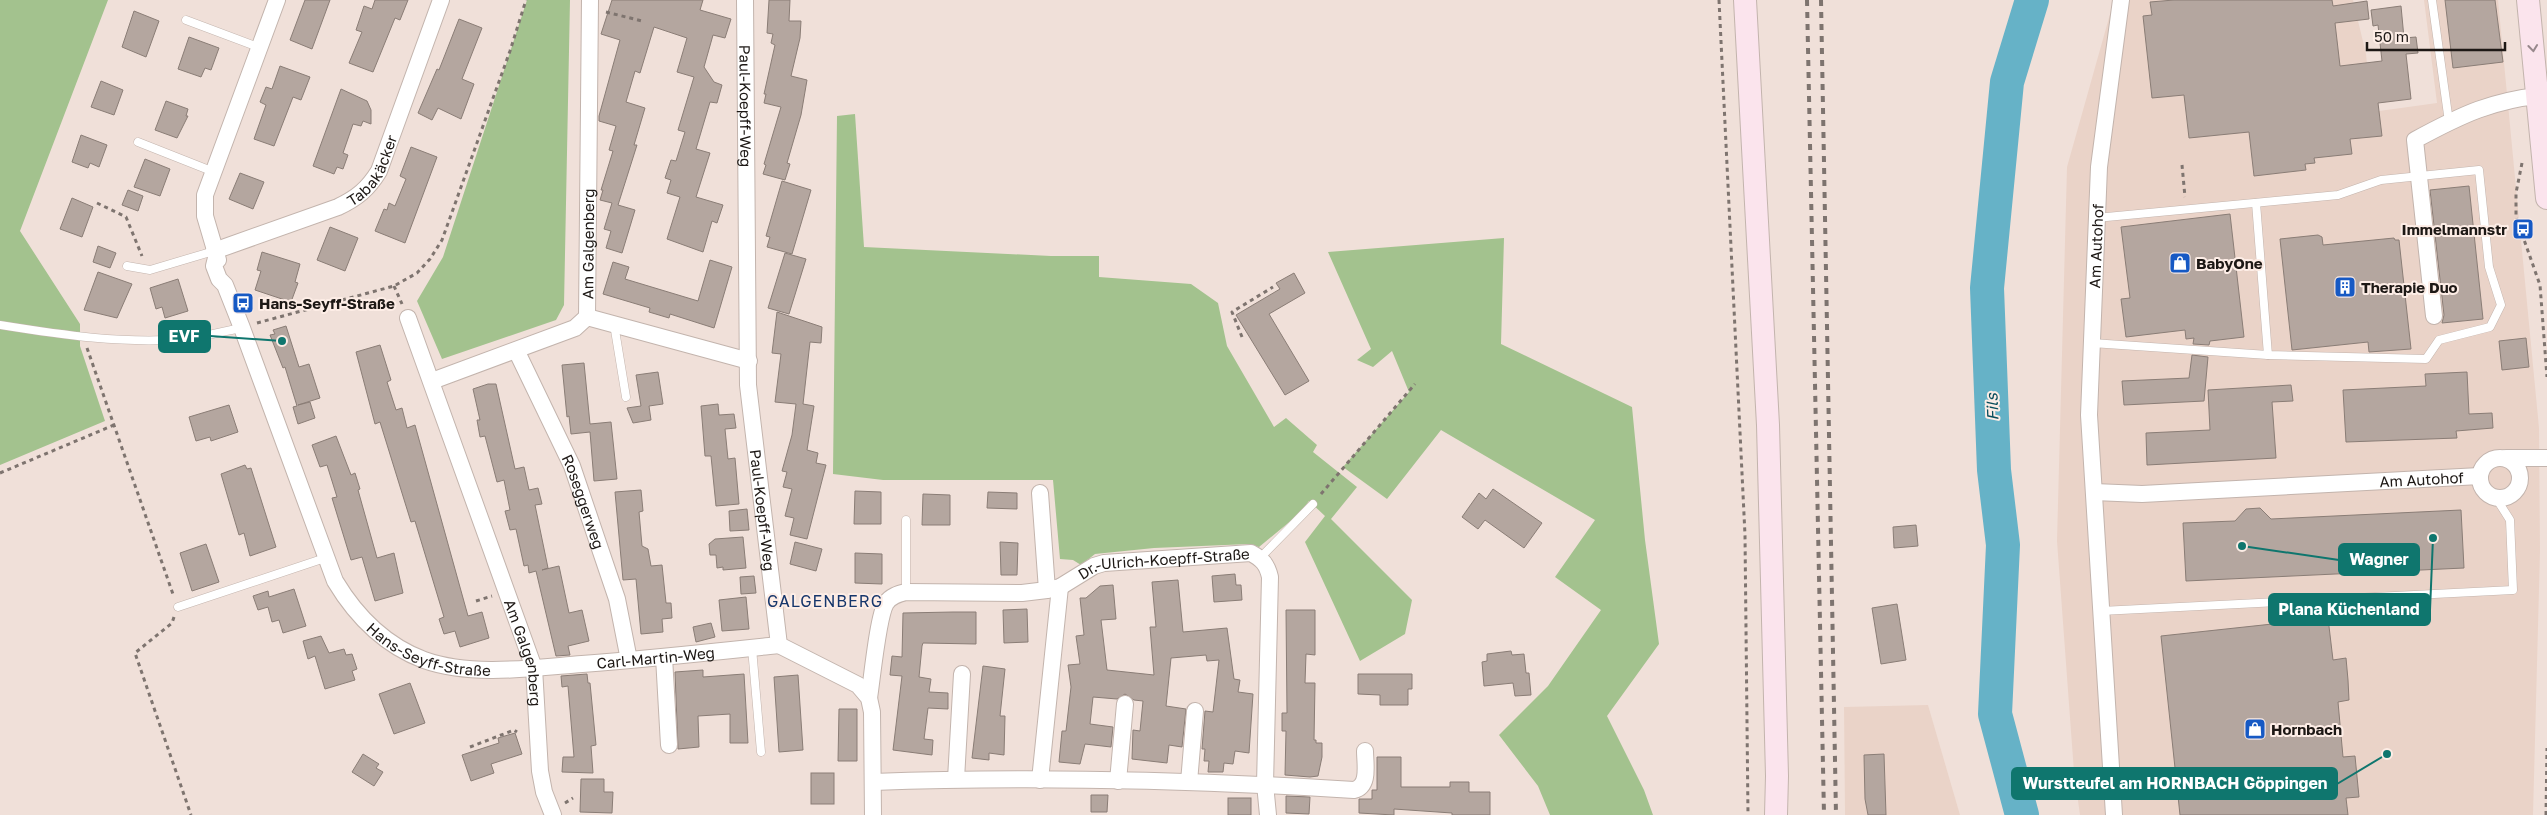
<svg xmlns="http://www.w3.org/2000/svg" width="2547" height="815" viewBox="0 0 2547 815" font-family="'Golos Text',sans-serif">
<rect width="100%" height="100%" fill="#f0e0d9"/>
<g fill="#ead3c8">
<path d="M2114,0H2353L2366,54L2372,112L2437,103L2424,0H2498L2539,428L2540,551L2533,815H2080L2074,772L2057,541L2067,167Z"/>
<path d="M1928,705L1960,815H1845L1844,707Z"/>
</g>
<g fill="#a3c28e">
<path d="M0,0H108L20,231L80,324V346L105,421L0,465Z"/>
<path d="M527,0H570L564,305L556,320L442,359L417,301L443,257Z"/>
<path d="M855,114L864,247L1051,256H1099V277L1191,284L1218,303L1227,346L1274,427L1286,418L1317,445L1313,452L1357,487L1331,519L1412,600L1405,634L1360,661L1305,542L1325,516L1309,501L1299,514L1259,547L1249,544L1154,548L1095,554L1081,565L1073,560L1060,559L1053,480H883L833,474L837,116Z"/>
<path d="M1504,238L1501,344L1632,407L1645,540L1659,644L1607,716L1644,790L1653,815H1550L1538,786L1499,735L1548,686L1601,610L1555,577L1595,520L1441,430L1387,499L1343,467L1409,392L1392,351L1373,367L1357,360L1371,349L1328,252Z"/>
</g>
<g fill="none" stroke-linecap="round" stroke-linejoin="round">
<path stroke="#66b2c7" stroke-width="34" d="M2022,815L1995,714L2003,545L1994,470L1987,288L2007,82L2032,0"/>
</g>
<g fill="#b4a69f" stroke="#8a7d76">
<path d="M305,0H330L312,49L290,40Z"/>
<path d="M375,0H408L400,20L395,18L373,72L349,63L362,32L356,30L364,6L372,9Z"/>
<path d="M612,0H703L700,10L731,19L725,38L713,35L704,67L714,82L722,85L717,103L710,102L696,149L710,153L696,197L723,205L717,223L712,221L703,252L667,239L680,197L667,193L671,180L665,178L671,160L676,161L685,132L678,130L694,77L677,72L687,38L654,27L640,73L635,71L626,102L645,108L634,145H637L618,205L635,210L622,253L606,248L611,231L604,229L612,203L600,200L603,190H601L613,151L609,150L616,126L599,121V116L620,40L601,34Z"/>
<path d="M769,0H790L789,21H801L800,38L791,76L807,80L801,115L787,163L790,164L785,180L763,174L766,165L764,164L781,107L764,103L766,94H764L775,45L771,43L773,34L767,33Z"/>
<path d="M2174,0H2332L2333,6L2367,1L2369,19L2335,23L2340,66L2382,61L2378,25L2373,26L2371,10L2401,6L2404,38L2416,37L2418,53L2406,54L2411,99L2378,103L2382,136L2350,139L2352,154L2314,158L2315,163L2305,164L2306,170L2254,176L2249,132L2189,138L2184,95L2152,98L2143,16L2152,15L2150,2Z"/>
<path d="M2445,0H2495L2503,62L2453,68Z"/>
<path d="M134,11L159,21L146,57L122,47Z"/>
<path d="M459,19L482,28L462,79L474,84L461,119L438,108L432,120L418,113L437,69L439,70Z"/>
<path d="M189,37L219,48L211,70L205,68L201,77L178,69Z"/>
<path d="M280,66L310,77L301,100L293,97L274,146L254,139L266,105L260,102L266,87L272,89Z"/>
<path d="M101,81L123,90L114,115L91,107Z"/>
<path d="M341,89L367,101L371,110V124L363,121L361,126L353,124L343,153L348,155L343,169L337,167L334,174L313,166Z"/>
<path d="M166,101L188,109L186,116H188L177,138L155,130Z"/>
<path d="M81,135L107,145L99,167L90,163L88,168L72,162Z"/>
<path d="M411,147L437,157L405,243L375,231L384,209L387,210L389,203L395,206L406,179L400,176Z"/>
<path d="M145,159L170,169L160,196L134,187Z"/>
<path d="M240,173L264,182L253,209L229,199Z"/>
<path d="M782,181L811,190L792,254L767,247L770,237L766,236Z"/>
<path d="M2469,186L2483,319L2442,323L2444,315L2430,190Z"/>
<path d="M128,190L143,196L138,211L122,205Z"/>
<path d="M72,198L93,207L82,237L60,229Z"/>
<path d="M2230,214L2244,337L2210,341L2209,345L2193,344L2194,338L2186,339L2185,330L2126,337L2121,299L2130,298L2121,227Z"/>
<path d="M330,227L358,238L345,271L317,260Z"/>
<path d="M2318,235L2322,237L2323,245L2394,238L2395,240H2399L2411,349L2369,352L2368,342L2292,350L2280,239Z"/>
<path d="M98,246L116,253L110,268L93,262Z"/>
<path d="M262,252L300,264L295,282L298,283L291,302L255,290L261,271L257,270Z"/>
<path d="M785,253L806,259L789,314L768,308Z"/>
<path d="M710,260L732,267L714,328L670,314L669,318L649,312L650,308L603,294L613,262L629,267L625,279L698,301Z"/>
<path d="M98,272L132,284L117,318L84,310Z"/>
<path d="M1294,273L1305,293L1269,314L1309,381L1285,395L1236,315L1280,289L1276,283Z"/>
<path d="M178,279L188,311L165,318L162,307L156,309L150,288Z"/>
<path d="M777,312L822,327L821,343L810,342L803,404L814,406L807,450L818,453L816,463L826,465L807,539L790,535L794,518L785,516L792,489L783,487L787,472L782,471L792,435L796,404L775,402L781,354L772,353Z"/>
<path d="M286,326L299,367L309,364L320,398L298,405L310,402L315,418L298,424L293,407L297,406L285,367L283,368L270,335L275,334L273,330Z"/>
<path d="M2526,338L2529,367L2502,370L2499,341Z"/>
<path d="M380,345L391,380L387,382L396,410L402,408L407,428L415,425L468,616L482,612L489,638L460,647L455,631L444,634L439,619L444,617L415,521L411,522L380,422L375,424L356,352Z"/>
<path d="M2192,355L2208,357L2204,401L2124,405L2122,381L2189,378Z"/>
<path d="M584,363L590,424L611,422L617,479L594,481L590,432L571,434L569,416L567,417L562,365Z"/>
<path d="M658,372L663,404L649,406L651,420L633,423L627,408L641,406L636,375Z"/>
<path d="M2467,372L2469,414L2492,413L2493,428L2456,431L2457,438L2346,442L2343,390L2426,386L2425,374Z"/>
<path d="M488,384H496L515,469L524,467L529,490L538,488L542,504L535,505L548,568L542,570L559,566L569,613L582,610L589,641L568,646L570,655L556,656L536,571L529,573L528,565L524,566L516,529L510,530L505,511L510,510L504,480L497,482L485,436L480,437L477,420H480L473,389Z"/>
<path d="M2291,385L2293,401L2272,402L2276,458L2147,465L2146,433L2210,430L2208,390Z"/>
<path d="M718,404L719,415L734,414L736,428L725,429L728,459L735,458L739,504L716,506L711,456H705L701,406Z"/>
<path d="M229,405L238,432L211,441L210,437L196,441L189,417Z"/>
<path d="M336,436L351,475L355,473L360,489L358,490L377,558L394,553L403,593L375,601L362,557L351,560L332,498L337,497L327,465L320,467L312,445Z"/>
<path d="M245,465L247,469L251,468L276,547L250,556L244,533L239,535L221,474Z"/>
<path d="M1493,489L1542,523L1524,548L1485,520L1478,529L1462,517L1479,493L1486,499Z"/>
<path d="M641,490L643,511L639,512L642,546L648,549L651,566L662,565L666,603H671L672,618L662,619L663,632L641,634L636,579L623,580L615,492Z"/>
<path d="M855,491L881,492V524H854Z"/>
<path d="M988,492L1017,493V509L987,508Z"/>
<path d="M923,494L950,495V525H922Z"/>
<path d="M2260,508L2271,519L2461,510L2464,568L2186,581L2183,523L2235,521L2246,509Z"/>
<path d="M747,509L749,530L730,531L729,511Z"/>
<path d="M1916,525L1918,546L1894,548L1893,527Z"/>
<path d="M743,537L746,568L723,570V567L717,568L716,555H710L709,544L715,539Z"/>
<path d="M795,542L822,549L816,571L790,564Z"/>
<path d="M1000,542L1018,543L1017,575H1001Z"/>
<path d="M206,544L219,582L192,591L180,553Z"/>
<path d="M855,553L882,554V584L855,583Z"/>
<path d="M1235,574L1236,585H1241L1242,600L1214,602L1212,576Z"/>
<path d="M754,576L756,593L741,594L740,577Z"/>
<path d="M1178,580L1183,632L1227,628L1234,679L1240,680L1238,692L1253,694L1249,753L1235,751L1233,764L1224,763L1223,772H1208L1209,761H1204L1205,749H1202L1205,711L1213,712L1219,660L1207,661L1206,655L1171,658L1166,706L1186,709L1182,747L1169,745L1167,763L1132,759L1133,730L1140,731L1143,701L1134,700L1125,694L1117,699L1093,697L1090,724L1113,727L1111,747L1085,744L1080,764L1059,762L1062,731H1066L1071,687L1068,665L1080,664L1076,636L1084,635L1080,598H1086L1100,586L1113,585L1116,619L1101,620L1107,670L1154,675L1150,627H1156L1152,582Z"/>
<path d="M294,589L306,626L283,633L279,620L272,622L268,607L258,610L253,596L268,591L269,597Z"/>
<path d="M746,597L749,629L722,631L719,600Z"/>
<path d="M1897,604L1906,660L1881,664L1872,608Z"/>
<path d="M1027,609L1028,642L1004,643L1003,610Z"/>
<path d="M1286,610H1315V655L1306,654L1305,683H1315L1314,740H1316V743H1322V757L1318,776L1310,777L1285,775L1286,731H1282V713H1287Z"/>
<path d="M953,612H976V644L923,643L922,646L919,677L931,679L929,692L948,693V709L928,708L924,739L933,740L932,755L893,750L902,676L890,675L892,656L902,657L903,613Z"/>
<path d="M2328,618L2333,660L2346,658L2348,680L2349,700L2338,702L2343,757L2355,756L2359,797L2346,798L2348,815H2180L2161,636Z"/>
<path d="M711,623L715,637L696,642L693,627Z"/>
<path d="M321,636L329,653L344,649L346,655L352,654L357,669L352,671L355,680L325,689L315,656L308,659L303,641Z"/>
<path d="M1511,651L1512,655L1524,654L1526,673H1529L1531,695L1515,696L1513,683L1484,686L1482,662L1487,661V654Z"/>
<path d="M983,666L1005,669L1000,716H1005L1004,755L989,753V760L972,758Z"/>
<path d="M703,670V677L744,674L748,743H730V714L698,716L699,747L678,749L675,672Z"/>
<path d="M587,674L588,683H590L596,745L591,746L593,773L562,772L563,757H574L568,686L562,687L561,676Z"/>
<path d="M1358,674H1412V689H1408V705H1380V695L1358,694Z"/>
<path d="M798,675L803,750L779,752L774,677Z"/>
<path d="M410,683L425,723L394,734L379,694Z"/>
<path d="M839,709H857V761H838Z"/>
<path d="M515,733L522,754L491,764L494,773L471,781L462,755L499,743L498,738Z"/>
<path d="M363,754L379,764L376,768L383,772L374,786L352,772Z"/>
<path d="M1884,754L1886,815H1868L1865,799L1864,755Z"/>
<path d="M1377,757H1401V787H1450V782H1469V792H1490V815H1452V813L1394,809V815L1359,813V799H1372V790H1377Z"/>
<rect x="811" y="773" width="23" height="31"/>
<path d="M581,779H604V792H613L612,813L580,812Z"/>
<path d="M1091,795H1108L1107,812H1091Z"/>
<path d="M1286,796L1310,797L1309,814L1286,813Z"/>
<rect x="1228" y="798" width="23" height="17"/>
</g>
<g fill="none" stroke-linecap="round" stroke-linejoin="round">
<g stroke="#c3b4ad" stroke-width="9">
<g id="lane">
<path d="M2432,0L2449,122"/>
<path d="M186,20L258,47"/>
<path d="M138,142L214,172"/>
<path d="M2256,203L2268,355"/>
<path d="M127,266L150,270L214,251"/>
<path d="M614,324L626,397"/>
<path d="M0,325C62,335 122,344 186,339C204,337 223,331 242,328"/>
<path d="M2092,343L2268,355L2426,359L2439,340L2490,327L2501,305L2489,267L2479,170L2381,180L2338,195L2096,218"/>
<path d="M1260,558L1313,504"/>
<path d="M906,592V520"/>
<path d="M178,607L325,558"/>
<path d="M2101,611L2513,590L2510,520L2496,498"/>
<path d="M752,648L761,752"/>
</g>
</g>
<g stroke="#c3b4ad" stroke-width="18">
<g id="street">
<path id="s1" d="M745,0L748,385L779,645L858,685L869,698L872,712L873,815"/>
<path id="s2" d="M214,251L338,207C357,198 368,189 379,171L441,0"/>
<path id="s3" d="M216,258L214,266L219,279L225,285L242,328L335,581C356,616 384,645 424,660C472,677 532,668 582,664C648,659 713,652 779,645"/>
<path d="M218,260L205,216V195L277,0"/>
<path d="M2434,316L2415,140C2461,115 2494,99 2547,95"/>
<path d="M587,317L749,361"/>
<path id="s4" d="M408,318L534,668L540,771L544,792L553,815"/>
<path id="s5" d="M517,352L572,466L617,599L629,660"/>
<path id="s6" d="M432,381L575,328L587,317L590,0"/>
<circle cx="2500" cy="478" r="20"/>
<path d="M2506,458H2547"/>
<path id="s7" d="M2094,492L2142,494L2480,476"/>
<path d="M1040,493L1047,590"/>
<path d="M664,657L669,745"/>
<path id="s8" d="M869,698C872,679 878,616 886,603C891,596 898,594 906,592L1022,593L1047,590L1060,587L1094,566L1104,563L1251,553C1262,559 1267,564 1270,577L1265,784L1268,815"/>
<path d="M956,779L962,674"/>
<path d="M1040,780L1060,587"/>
<path d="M1118,781L1125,704"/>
<path d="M873,782C1033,776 1194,780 1354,790C1370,786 1365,764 1365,751"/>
<path d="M1189,782L1195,711"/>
<path id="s9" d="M2114,815L2089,415L2099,167L2121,0"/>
</g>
</g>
<g stroke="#c3b4ad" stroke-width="24">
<g id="secondary">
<path d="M1745,0L1768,425L1777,776L1776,815"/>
<path d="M2528,0L2547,198"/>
</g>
</g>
<g stroke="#7e746f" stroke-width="3" stroke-dasharray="4 4" stroke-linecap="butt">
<path d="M1719,0L1745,535L1748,815"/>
<path d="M606,12L642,21"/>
<path d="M2522,163L2516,193V217L2540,285L2547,377"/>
<path d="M2182,165L2185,197"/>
<path d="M97,203L126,217L142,256"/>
<path d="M394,286L402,304"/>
<path d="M257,323L394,286L417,273L430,259L442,240L510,51L526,0"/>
<path d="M1242,337L1232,312L1273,287"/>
<path d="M87,348L174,597"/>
<path d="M0,473L114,425"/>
<path d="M1321,494L1415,384"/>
<path d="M476,601L492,596"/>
<path d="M174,617L172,623L135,653L191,815"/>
<path d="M470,747L514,730L517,732"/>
<path d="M565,803L573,798"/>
<path d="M2546,815L2547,748"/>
</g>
<use href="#lane" stroke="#fff" stroke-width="8"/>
<use href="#street" stroke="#fff" stroke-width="16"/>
<use href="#secondary" stroke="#fbe4ed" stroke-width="22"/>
<g stroke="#7e746f" stroke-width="4" stroke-dasharray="6 6" stroke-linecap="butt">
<path d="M1807,0L1824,815"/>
<path d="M1821,0L1836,815"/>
</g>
</g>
<defs><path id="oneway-chevron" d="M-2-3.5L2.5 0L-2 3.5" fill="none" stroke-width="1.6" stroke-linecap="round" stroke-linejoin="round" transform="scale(1.25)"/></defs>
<use stroke="#97888c" href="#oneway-chevron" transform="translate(2533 48) rotate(84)"/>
<defs>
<g id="bus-square" transform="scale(1.125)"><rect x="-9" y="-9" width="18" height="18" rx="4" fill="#1659c4" stroke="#fdede6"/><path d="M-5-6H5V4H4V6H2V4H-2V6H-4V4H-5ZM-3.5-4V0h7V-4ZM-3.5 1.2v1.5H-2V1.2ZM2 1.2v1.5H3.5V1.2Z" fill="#fff"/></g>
<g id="shop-square" transform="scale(1.125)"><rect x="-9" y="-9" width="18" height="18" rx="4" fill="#1659c4" stroke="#fdede6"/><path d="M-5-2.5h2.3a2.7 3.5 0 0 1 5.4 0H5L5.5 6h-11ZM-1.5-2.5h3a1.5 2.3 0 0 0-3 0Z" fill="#fff"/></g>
<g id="building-square" transform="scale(1.125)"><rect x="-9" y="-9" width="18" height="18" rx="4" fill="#1659c4" stroke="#fdede6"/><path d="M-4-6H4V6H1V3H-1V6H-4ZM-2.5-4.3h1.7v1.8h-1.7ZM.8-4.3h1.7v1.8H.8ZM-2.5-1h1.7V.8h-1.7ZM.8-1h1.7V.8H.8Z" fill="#fff"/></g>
</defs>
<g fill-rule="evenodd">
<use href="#bus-square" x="2523" y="229"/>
<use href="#shop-square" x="2180" y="263"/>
<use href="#building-square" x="2345" y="287"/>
<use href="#bus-square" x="243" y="303"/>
<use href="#shop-square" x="2255" y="729"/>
</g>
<g text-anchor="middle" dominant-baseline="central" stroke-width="4" stroke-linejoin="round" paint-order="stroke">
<g font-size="15" fill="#1d1815" stroke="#fdede6">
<text stroke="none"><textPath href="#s1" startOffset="106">Paul-Koepff-Weg</textPath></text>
<text stroke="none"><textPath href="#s2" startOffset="184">Tabakäcker</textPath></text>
<text stroke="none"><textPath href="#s6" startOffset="242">Am Galgenberg</textPath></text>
<text stroke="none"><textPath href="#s9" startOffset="570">Am Autohof</textPath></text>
<text stroke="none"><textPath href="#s7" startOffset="328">Am Autohof</textPath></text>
<text stroke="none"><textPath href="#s5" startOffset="164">Roseggerweg</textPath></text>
<text stroke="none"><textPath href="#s1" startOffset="511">Paul-Koepff-Weg</textPath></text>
<text stroke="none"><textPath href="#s8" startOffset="384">Dr.-Ulrich-Koepff-Straße</textPath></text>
<text stroke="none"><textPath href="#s3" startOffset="469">Hans-Seyff-Straße</textPath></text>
<text stroke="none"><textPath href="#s4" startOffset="355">Am Galgenberg</textPath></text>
<text stroke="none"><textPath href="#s3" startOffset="701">Carl-Martin-Weg</textPath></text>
</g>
<g font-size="15" font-weight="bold" fill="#1d1815" stroke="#fdede6" text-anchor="start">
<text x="2507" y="229" text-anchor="end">Immelmannstr</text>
<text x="2196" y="263">BabyOne</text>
<text x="2361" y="287">Therapie Duo</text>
<text x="259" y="303">Hans-Seyff-Straße</text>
<text x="2271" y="729">Hornbach</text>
</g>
<g font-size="16" font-style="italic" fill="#084d5c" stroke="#fdede6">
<text transform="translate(1992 407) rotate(-92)">Fils</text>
</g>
<g font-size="16" letter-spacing="1" fill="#16366b" stroke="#fdede6">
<text x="825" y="601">GALGENBERG</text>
</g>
</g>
<path fill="none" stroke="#0f766e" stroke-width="2" d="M282 341L210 336M2242 546L2339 560M2433 538L2430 610M2387 754L2337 784"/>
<g fill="#0f766e" stroke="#fdede6" stroke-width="2">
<circle cx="282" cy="341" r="5"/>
<circle cx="2242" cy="546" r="5"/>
<circle cx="2433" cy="538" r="5"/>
<circle cx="2387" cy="754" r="5"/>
</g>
<g fill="#0f766e" stroke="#0f766e" stroke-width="2">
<rect x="159" y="321" width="51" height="31" rx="5"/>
<rect x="2339" y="544" width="80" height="31" rx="5"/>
<rect x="2269" y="594" width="161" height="31" rx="5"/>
<rect x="2012" y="768" width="325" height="31" rx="5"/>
</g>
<g font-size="16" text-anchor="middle" font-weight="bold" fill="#fff">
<text x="184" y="342">EVF</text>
<text x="2379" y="565">Wagner</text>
<text x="2349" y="615">Plana Küchenland</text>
<text x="2175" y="789">Wurstteufel am HORNBACH Göppingen</text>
</g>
<path d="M2367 42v8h138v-8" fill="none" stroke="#1d1815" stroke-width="2.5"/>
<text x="2374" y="42" font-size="15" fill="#1d1815" stroke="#fdede6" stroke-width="4" paint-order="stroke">50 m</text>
</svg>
